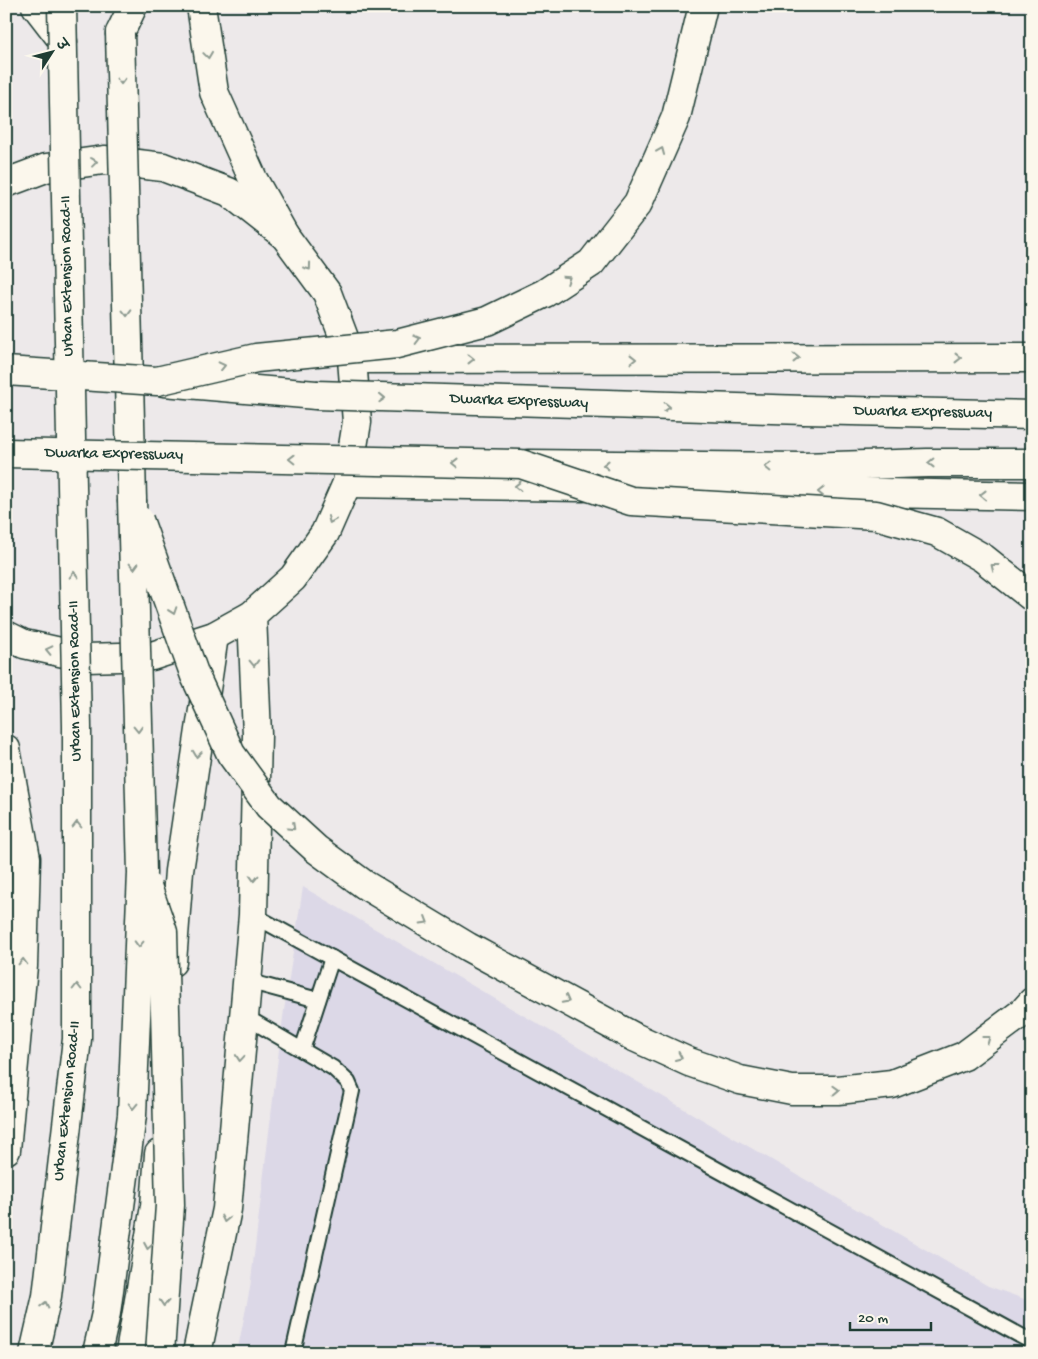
<svg xmlns="http://www.w3.org/2000/svg" width="1038" height="1359" viewBox="0 0 1038 1359" font-family="'Gochi Hand','Playpen Sans Deva',sans-serif">
<rect width="100%" height="100%" fill="#ede9ea"/>
<filter id="ink" filterUnits="userSpaceOnUse"><feTurbulence type="fractalNoise" baseFrequency=".02" numOctaves="2"/><feDisplacementMap in="SourceGraphic" scale="10" xChannelSelector="R" yChannelSelector="G"/><feConvolveMatrix kernelMatrix="1 2 1 2 8 2 1 2 1" color-interpolation-filters="sRGB"/></filter>
<g filter="url(#ink)">
<path fill="#dcd8e7" d="M303,887L988,1286L1032,1302V1353H237L250,1288L283,1017Z"/>
<g fill="none" stroke-linecap="round" stroke-linejoin="round">
<g stroke="#1f3d34" stroke-width="18">
<g id="service">
<path d="M253,915L1032,1342"/>
<path d="M247,981L318,1000"/>
<path d="M244,1016L333,1068L348,1082L352,1091L293,1353"/>
<path d="M302,1050L332,958"/>
</g>
</g>
<g stroke="#1f3d34" stroke-width="31">
<g id="tertiary">
<path d="M201,6L214,92L253,179L285,236"/>
<path d="M197,1353L227,1209L253,915L257,735L252,615"/>
</g>
</g>
<g stroke="#1f3d34" stroke-width="31">
<g id="secondary">
<path d="M352,359L1032,358"/>
<path d="M347,483L583,487"/>
<path d="M623,488L1032,496"/>
</g>
</g>
<g stroke="#1f3d34" stroke-width="31">
<g id="trunk">
<path d="M36,6L63,41"/>
<path d="M120,33L133,6"/>
<path d="M6,183L46,168L104,160L163,167L229,192L285,236L327,293L352,359L357,422L347,483L325,533L293,578L252,615L214,636L152,656L87,658L24,644L6,635"/>
<path d="M126,264L132,500"/>
<path d="M164,382L316,395"/>
<path d="M805,410L1032,415"/>
<path d="M528,464L803,467L927,463H1032"/>
<path d="M6,749L26,858L23,966L6,1150"/>
<path d="M172,962L179,871L214,636"/>
<path d="M634,1037L689,1062L740,1080L792,1090H838L892,1084L964,1056L1023,1012L1032,1002"/>
<path d="M130,1353L155,1206L159,1154"/>
</g>
</g>
<use href="#service" stroke="#fbf7ec" stroke-width="14"/>
<use href="#tertiary" stroke="#fbf7ec" stroke-width="28"/>
<use href="#secondary" stroke="#fbf7ec" stroke-width="28"/>
<use href="#trunk" stroke="#fbf7ec" stroke-width="28"/>
<g stroke="#1f3d34" stroke-width="31" stroke-linecap="butt">
<g id="trunk-bridge">
<path d="M120,33L126,264"/>
<path d="M6,371L157,381L256,358L397,344L487,321L545,293L591,263L638,203L676,117L703,6"/>
<path d="M316,395L805,410"/>
<path d="M6,453L521,464L631,501L876,515L937,532L983,558L1032,597"/>
<path d="M139,520L195,676L231,754L269,806L316,849L365,885L468,947L634,1037"/>
<path d="M147,886L163,932L170,1205L160,1353"/>
<path d="M34,1353L47,1296L77,1039V726L62,6"/>
<path d="M97,1353L106,1313L132,1115L142,873L132,500"/>
</g>
</g>
<use href="#trunk-bridge" stroke="#fbf7ec" stroke-width="28"/>
</g>
<defs><path id="oneway-chevron" d="M-2-3.5L2.5 0L-2 3.5" fill="none" stroke-width="1.6" stroke-linecap="round" stroke-linejoin="round" transform="scale(1.25)"/></defs>
<g stroke="#8d9a90">
<use href="#oneway-chevron" transform="translate(208 55) rotate(82)"/>
<use href="#oneway-chevron" transform="translate(121 81) rotate(89)"/>
<use href="#oneway-chevron" transform="translate(661 151) rotate(-67)"/>
<use href="#oneway-chevron" transform="translate(94 162) rotate(-7)"/>
<use href="#oneway-chevron" transform="translate(308 267) rotate(54)"/>
<use href="#oneway-chevron" transform="translate(567 279) rotate(-33)"/>
<use href="#oneway-chevron" transform="translate(127 313) rotate(89)"/>
<use href="#oneway-chevron" transform="translate(417 339) rotate(-14)"/>
<use href="#oneway-chevron" transform="translate(796 358)"/>
<use href="#oneway-chevron" transform="translate(958 358)"/>
<use href="#oneway-chevron" transform="translate(471 359)"/>
<use href="#oneway-chevron" transform="translate(633 359)"/>
<use href="#oneway-chevron" transform="translate(222 366) rotate(-13)"/>
<use href="#oneway-chevron" transform="translate(382 398) rotate(2)"/>
<use href="#oneway-chevron" transform="translate(667 407) rotate(1)"/>
<use href="#oneway-chevron" transform="translate(292 459) rotate(-179)"/>
<use href="#oneway-chevron" transform="translate(455 463) rotate(-179)"/>
<use href="#oneway-chevron" transform="translate(931 463) rotate(179)"/>
<use href="#oneway-chevron" transform="translate(606 465) rotate(-179)"/>
<use href="#oneway-chevron" transform="translate(768 467) rotate(-179)"/>
<use href="#oneway-chevron" transform="translate(518 486) rotate(-179)"/>
<use href="#oneway-chevron" transform="translate(821 492) rotate(-179)"/>
<use href="#oneway-chevron" transform="translate(983 495) rotate(-179)"/>
<use href="#oneway-chevron" transform="translate(331 520) rotate(113)"/>
<use href="#oneway-chevron" transform="translate(134 566) rotate(88)"/>
<use href="#oneway-chevron" transform="translate(994 567) rotate(-142)"/>
<use href="#oneway-chevron" transform="translate(74 575) rotate(-91)"/>
<use href="#oneway-chevron" transform="translate(173 611) rotate(71)"/>
<use href="#oneway-chevron" transform="translate(49 650) rotate(-167)"/>
<use href="#oneway-chevron" transform="translate(254 663) rotate(88)"/>
<use href="#oneway-chevron" transform="translate(138 729) rotate(88)"/>
<use href="#oneway-chevron" transform="translate(197 754) rotate(98)"/>
<use href="#oneway-chevron" transform="translate(77 825) rotate(-90)"/>
<use href="#oneway-chevron" transform="translate(292 827) rotate(43)"/>
<use href="#oneway-chevron" transform="translate(254 878) rotate(92)"/>
<use href="#oneway-chevron" transform="translate(425 921) rotate(31)"/>
<use href="#oneway-chevron" transform="translate(139 944) rotate(92)"/>
<use href="#oneway-chevron" transform="translate(23 962) rotate(-88)"/>
<use href="#oneway-chevron" transform="translate(77 987) rotate(-90)"/>
<use href="#oneway-chevron" transform="translate(566 1000) rotate(28)"/>
<use href="#oneway-chevron" transform="translate(987 1039) rotate(-37)"/>
<use href="#oneway-chevron" transform="translate(679 1057) rotate(25)"/>
<use href="#oneway-chevron" transform="translate(240 1058) rotate(95)"/>
<use href="#oneway-chevron" transform="translate(836 1090) rotate(-2)"/>
<use href="#oneway-chevron" transform="translate(133 1106) rotate(92)"/>
<use href="#oneway-chevron" transform="translate(225 1219) rotate(102)"/>
<use href="#oneway-chevron" transform="translate(148 1246) rotate(100)"/>
<use href="#oneway-chevron" transform="translate(164 1303) rotate(94)"/>
<use href="#oneway-chevron" transform="translate(45 1305) rotate(-77)"/>
</g>
</g>
<g text-anchor="middle" dominant-baseline="central" stroke-width="4" stroke-linejoin="round" paint-order="stroke">
<g font-size="16" fill="#1f3d34" stroke="#fbf7ec">
<text transform="translate(68 276) rotate(-91)">Urban Extension Road-II</text>
<text transform="translate(519 402) rotate(2)">Dwarka Expressway</text>
<text transform="translate(923 413) rotate(1)">Dwarka Expressway</text>
<text transform="translate(114 455) rotate(1)">Dwarka Expressway</text>
<text transform="translate(76 681) rotate(-91)">Urban Extension Road-II</text>
<text transform="translate(68 1101) rotate(-84)">Urban Extension Road-II</text>
</g>
</g>
<rect width="1038" height="1359" fill="none" stroke="#fbf7ec" stroke-width="25"/>
<rect x="12" y="12" width="1013" height="1334" fill="none" stroke="#1f3d34" stroke-width="2" filter="url(#ink)"/>
<g transform="translate(52 52) rotate(54)" stroke="#fbf7ec" stroke-width="4" paint-order="stroke">
<path d="M0-4L9 19L0 12L-9 19Z" fill="#1f3d34"/>
<text y="-8" font-size="14" font-weight="bold" text-anchor="middle" fill="#1f3d34">उ</text>
</g>
<path d="M850 1322v8h81v-8" fill="none" stroke="#1f3d34" stroke-width="2.5"/>
<text x="858" y="1322" font-size="15" fill="#1f3d34" stroke="#fbf7ec" stroke-width="4" paint-order="stroke">20 m</text>
</svg>
